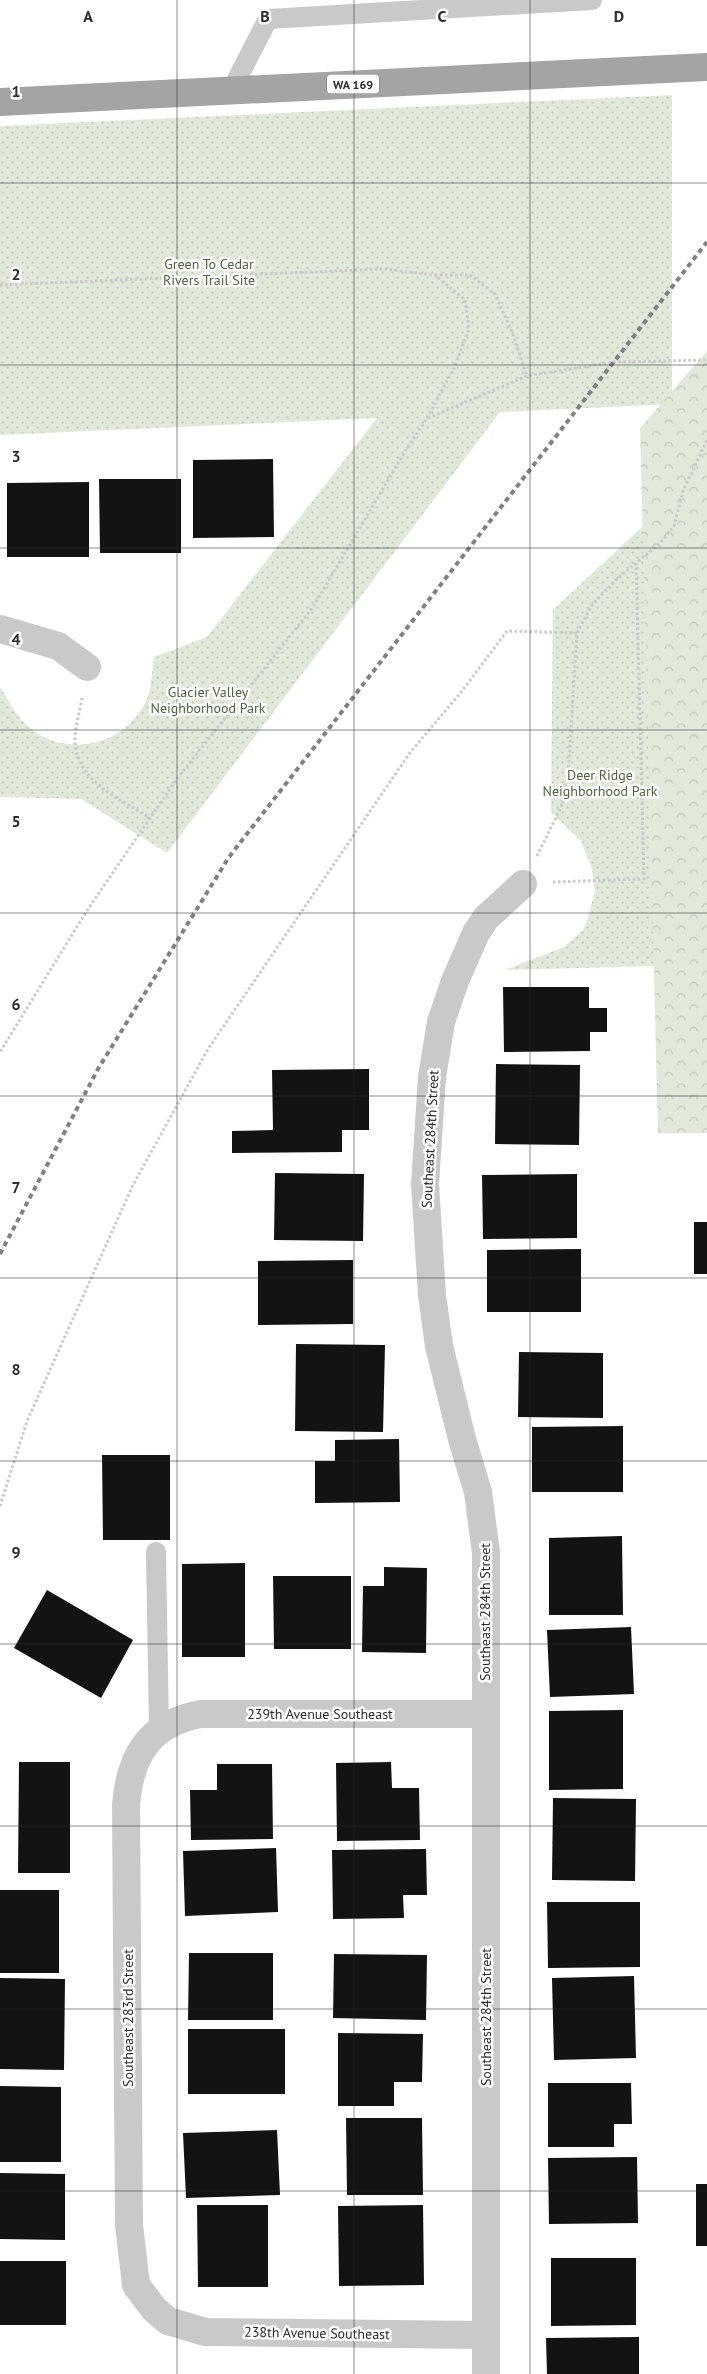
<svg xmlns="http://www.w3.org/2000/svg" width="707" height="2374" viewBox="0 0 707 2374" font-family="'PT Sans',sans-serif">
<defs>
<pattern id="grass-dots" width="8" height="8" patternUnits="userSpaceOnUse" patternTransform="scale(1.25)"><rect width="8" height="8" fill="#e2e9db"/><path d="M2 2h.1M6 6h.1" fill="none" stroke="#c2c8bc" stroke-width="1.8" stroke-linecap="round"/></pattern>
<pattern id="forest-crowns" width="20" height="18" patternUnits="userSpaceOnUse" patternTransform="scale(1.25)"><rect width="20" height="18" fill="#e2e9db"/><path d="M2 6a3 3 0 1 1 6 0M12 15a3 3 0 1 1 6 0" fill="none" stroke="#c2c8bc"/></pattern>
</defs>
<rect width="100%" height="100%" fill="#fff"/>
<g fill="url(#grass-dots)">
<path d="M672,95V404L500,412L167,853L81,799L0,797V687C10,702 19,722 35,732C75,758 128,742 147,699C152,686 152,671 154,657L207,637L377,418L0,435V126Z"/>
<path d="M643,526L654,966L505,970L564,947L583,930L588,918L595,891L592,869L581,841L551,812L553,610Z"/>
</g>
<path fill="url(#forest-crowns)" d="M707,351V1133H658L640,428Z"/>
<g fill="#131313">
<path d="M273,459L274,537L193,538V460Z"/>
<path d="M99,479H181V553H100Z"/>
<path d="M89,482V557H7V483Z"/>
<path d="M503,987H589V1008H607V1032H590V1051L504,1052Z"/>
<path d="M496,1064L580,1065L579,1145L495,1144Z"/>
<path d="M369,1069V1130H342V1152L232,1153V1131L273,1130L272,1070Z"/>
<path d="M275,1173L364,1174L363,1241L274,1240Z"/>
<path d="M577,1174V1238L483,1239L482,1175Z"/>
<rect x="694" y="1222" width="13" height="52"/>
<path d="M581,1249V1312H487V1250Z"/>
<path d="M353,1260V1324L258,1325V1261Z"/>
<path d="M296,1344L385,1345L383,1432L295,1431Z"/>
<path d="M519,1352L603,1353V1418L518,1417Z"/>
<path d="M623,1426V1492H532V1427Z"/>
<path d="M399,1439L400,1502L315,1503V1461H335V1440Z"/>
<path d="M102,1455H170V1540H103Z"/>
<path d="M622,1536L623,1615H549V1538Z"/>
<path d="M245,1563V1657H182V1564Z"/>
<path d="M384,1567L427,1568L426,1653L362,1652L363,1586H384Z"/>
<path d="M273,1576H351V1649H274Z"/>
<path d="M47,1590L133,1640L101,1698L14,1648Z"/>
<path d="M631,1627L634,1694L550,1697L547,1630Z"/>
<path d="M623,1710V1789L549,1790V1711Z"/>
<path d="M19,1762H70V1873H18Z"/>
<path d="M391,1762L392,1788H419L420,1840L337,1841L336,1763Z"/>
<path d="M217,1764H272L273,1839L191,1840L190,1790H217Z"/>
<path d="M553,1798L636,1799L635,1881L552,1880Z"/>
<path d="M276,1848L278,1912L185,1916L183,1851Z"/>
<path d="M426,1849L427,1895H403L404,1918L333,1919L332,1850Z"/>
<rect x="0" y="1890" width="59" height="83"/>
<path d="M547,1902H640V1967L548,1968Z"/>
<path d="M189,1953H273V2020H188Z"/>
<path d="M334,1954L427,1955L426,2020L333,2018Z"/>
<path d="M634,1976L636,2058L554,2060L552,1978Z"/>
<path d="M0,1978L65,1979L64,2070L0,2069Z"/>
<rect x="188" y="2029" width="97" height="65"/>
<path d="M338,2033L423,2034L422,2082H394V2106H338Z"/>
<path d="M548,2083H631L632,2124H614V2147H548Z"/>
<path d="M0,2086L61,2087V2162H0Z"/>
<path d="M346,2118H422L423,2195H347Z"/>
<path d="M277,2130L280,2195L186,2198L183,2133Z"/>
<path d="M637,2157L638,2223L549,2224L548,2158Z"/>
<path d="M0,2173L65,2174V2240L0,2239Z"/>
<rect x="696" y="2184" width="11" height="62"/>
<path d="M197,2205H268V2287H198Z"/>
<path d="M423,2205L424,2285L339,2286L338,2206Z"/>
<path d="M551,2258H636V2325L551,2326Z"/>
<rect x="0" y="2261" width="66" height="64"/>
<path d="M639,2337V2374H547L546,2338Z"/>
</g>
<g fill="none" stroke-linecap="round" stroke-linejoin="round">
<g stroke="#c9c9c9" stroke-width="3" stroke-dasharray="2.5 2.5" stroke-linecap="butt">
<path d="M435,275H470L495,294L512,332L527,376"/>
<path d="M0,285L384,269L435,275L465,300L469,329L454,368L427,418L404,453L313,607L176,780L86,912L0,1052"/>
<path d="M428,418L527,376L614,362L707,360"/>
<path d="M82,698C80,712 74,730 75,744C79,783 122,800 150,818"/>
<path d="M537,856L561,807L568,775L577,633L592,605L618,578L659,544L674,526L683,491L707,440"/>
<path d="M553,882L644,879L636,563"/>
<path d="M0,1506L27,1421L133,1185L208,1049L409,754L462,691L507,631L577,633"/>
</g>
<g stroke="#c9c9c9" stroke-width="20">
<path d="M232,89L268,19L592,0"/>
<path d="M156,1552L159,1730"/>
</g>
<g stroke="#c9c9c9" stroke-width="28">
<path d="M0,629L58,646L87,667"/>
<path d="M485,1714H201C150,1723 130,1755 126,1805L129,2225L136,2285L154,2309L168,2321L205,2332L486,2335"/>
<path d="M486,2374V1553L478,1492L462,1439L439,1346L432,1295L425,1184L432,1077L441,1022L455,981L476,933L486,918L523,884"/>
</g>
<path stroke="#a4a4a4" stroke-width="28" d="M0,102L707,67"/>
<path stroke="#818181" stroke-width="4" stroke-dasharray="5 4" stroke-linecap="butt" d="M0,1254L98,1069L229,857L707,242"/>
</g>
<path fill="none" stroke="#2c2c2c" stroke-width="1" stroke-opacity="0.55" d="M177,0V2374M354,0V2374M530,0V2374M0,183H707M0,365H707M0,548H707M0,730H707M0,913H707M0,1096H707M0,1278H707M0,1461H707M0,1644H707M0,1826H707M0,2009H707M0,2191H707"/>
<g text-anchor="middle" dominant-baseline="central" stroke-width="5" stroke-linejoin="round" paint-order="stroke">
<rect fill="#fff" stroke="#6b6b6b" stroke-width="1" x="327" y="74.5" width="52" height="19" rx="4"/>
<g font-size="12" font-weight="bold" fill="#2c2c2c">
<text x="353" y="84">WA 169</text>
</g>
<g font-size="14" fill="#4f643e" stroke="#fff">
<text x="209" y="264">Green To Cedar<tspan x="209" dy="16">Rivers Trail Site</tspan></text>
<text x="208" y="692">Glacier Valley<tspan x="208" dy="16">Neighborhood Park</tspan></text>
<text x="600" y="775">Deer Ridge<tspan x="600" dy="16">Neighborhood Park</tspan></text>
</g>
<g font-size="14" fill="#2c2c2c" stroke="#fff">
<text transform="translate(430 1139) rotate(-87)">Southeast 284th Street</text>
<text transform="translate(485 1612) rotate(-90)">Southeast 284th Street</text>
<text x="320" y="1714">239th Avenue Southeast</text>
<text transform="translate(486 2017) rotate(-90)">Southeast 284th Street</text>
<text transform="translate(128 2018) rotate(-90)">Southeast 283rd Street</text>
<text transform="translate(317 2333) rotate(1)">238th Avenue Southeast</text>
</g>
</g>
<g font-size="16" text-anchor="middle" font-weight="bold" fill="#2c2c2c" stroke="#fff" stroke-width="5" stroke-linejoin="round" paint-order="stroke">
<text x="88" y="22">A</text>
<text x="265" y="22">B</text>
<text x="442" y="22">C</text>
<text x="619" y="22">D</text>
<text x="16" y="97">1</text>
<text x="16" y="280">2</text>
<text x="16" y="462">3</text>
<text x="16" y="645">4</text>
<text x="16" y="827">5</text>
<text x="16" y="1010">6</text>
<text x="16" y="1193">7</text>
<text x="16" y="1375">8</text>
<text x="16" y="1558">9</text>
</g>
</svg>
